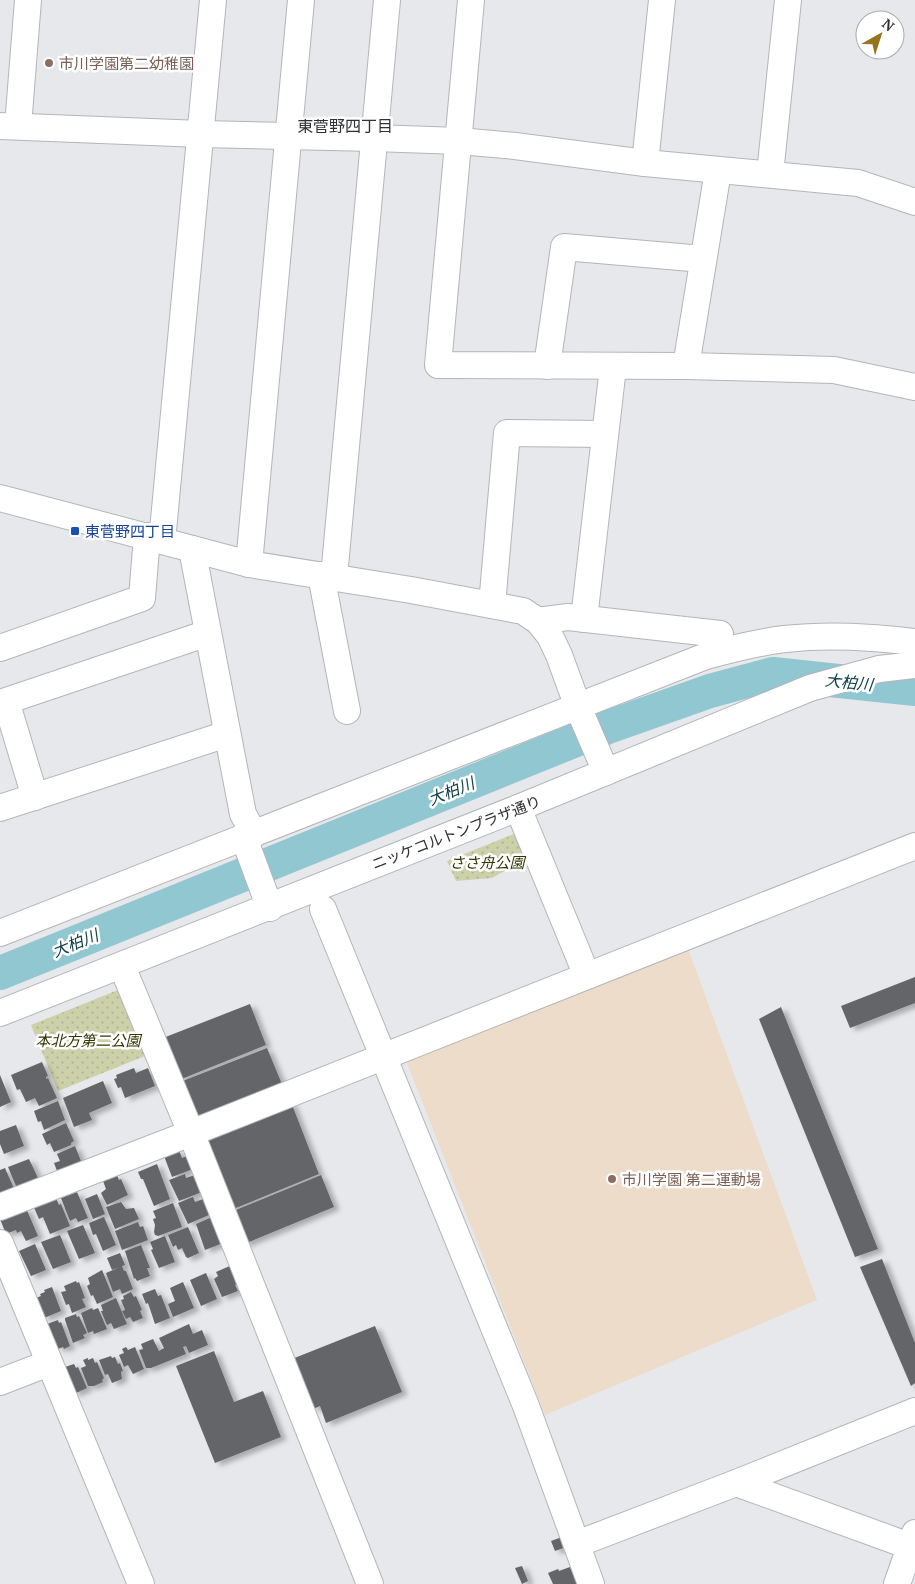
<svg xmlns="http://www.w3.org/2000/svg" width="915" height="1584" viewBox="0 0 915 1584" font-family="'PT Serif','Noto Sans JP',serif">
<defs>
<pattern id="park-dots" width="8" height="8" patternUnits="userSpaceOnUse" patternTransform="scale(1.25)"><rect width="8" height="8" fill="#ccd1a9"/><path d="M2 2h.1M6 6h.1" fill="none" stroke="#b0b492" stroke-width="1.8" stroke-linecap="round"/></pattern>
<filter id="shadow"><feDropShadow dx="5.5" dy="3" stdDeviation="2.5" flood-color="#0004"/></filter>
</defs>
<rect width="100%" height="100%" fill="#e7e8ec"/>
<path fill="#ecdcc9" d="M687,946L817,1300L545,1415L405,1058Z"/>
<g fill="url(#park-dots)">
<path d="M521,831L531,856L492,878L456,881L447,861Z"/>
<path d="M118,990L145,1056L58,1091L31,1025Z"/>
</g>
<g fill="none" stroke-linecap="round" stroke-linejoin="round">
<path stroke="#91c7d0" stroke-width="34" d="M0,973L608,727L710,691L773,674L915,689"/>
</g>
<g fill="#646568" filter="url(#shadow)">
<path d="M915,977V1003L850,1028L841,1006Z"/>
<path d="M250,1004L266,1045L179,1080L163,1038Z"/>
<path d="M781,1007L878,1249L855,1257L759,1019Z"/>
<path d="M267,1048L284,1089L196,1124L180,1082Z"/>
<path d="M42,1062L48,1076L46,1077V1079L48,1078L57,1098L39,1106L35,1098L26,1102L20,1089L17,1090L11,1075Z"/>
<path d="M134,1068L136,1073L148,1068L155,1086L125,1098L121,1087L118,1088L114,1079L117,1078L116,1075Z"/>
<path d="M0,1075L11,1102L0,1107Z"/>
<path d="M103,1081L112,1103L89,1113L92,1120L74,1127L63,1098Z"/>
<path d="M58,1101L65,1120L44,1130L41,1121L38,1122L34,1111Z"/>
<path d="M291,1102L319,1174L231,1210L201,1138Z"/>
<path d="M66,1123L74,1141L71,1143V1145L54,1152L50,1143L47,1145L42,1134Z"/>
<path d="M16,1125L24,1146L4,1154L0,1144V1131Z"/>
<path d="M75,1146L83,1166L59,1176L54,1163L60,1161L57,1154Z"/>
<path d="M179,1150L182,1158L187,1156L193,1169L172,1177L164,1156Z"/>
<path d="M29,1159L38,1178L30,1182L18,1191L8,1167Z"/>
<path d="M157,1164L170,1199L154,1206L143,1179H141L138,1172Z"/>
<path d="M5,1168L16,1193L0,1194V1170Z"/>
<path d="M185,1174L186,1178L195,1175L202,1192L179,1201L169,1180Z"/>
<path d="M117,1175L119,1180L121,1179L128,1195L107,1205L101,1193L106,1189L103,1181Z"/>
<path d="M321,1175L334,1207L244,1244L231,1212Z"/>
<path d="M77,1192L88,1218L78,1222L76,1218L70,1221L61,1198Z"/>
<path d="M97,1194L105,1214L93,1219L85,1199Z"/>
<path d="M193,1197L195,1202L203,1199L205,1201L209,1215L188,1224L178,1203Z"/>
<path d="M56,1198L59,1205L61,1204L70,1226L50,1234L43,1217L39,1219L32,1203Z"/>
<path d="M121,1202L126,1209L134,1208L139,1219L115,1229L106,1207Z"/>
<path d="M173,1203L182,1227L158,1236L155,1235L154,1232L155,1225L153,1219L156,1218L153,1211Z"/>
<path d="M26,1208L38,1236L26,1241L21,1231L17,1233L16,1230L6,1234L0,1219Z"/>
<path d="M104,1217L116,1245L103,1251L96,1234L93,1235L89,1223Z"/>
<path d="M212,1217L223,1243L205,1250L196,1224Z"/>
<path d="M138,1222L140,1227L143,1226L148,1240L122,1250L115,1231Z"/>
<path d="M83,1225L95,1253L79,1259L67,1231Z"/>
<path d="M188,1227L199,1253L188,1258L186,1257L182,1248L178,1250L176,1245L173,1247L168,1235Z"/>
<path d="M60,1235L71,1262L53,1269L41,1242Z"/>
<path d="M165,1236L175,1262L159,1268L151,1250L153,1249L150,1242Z"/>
<path d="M35,1244L46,1270L31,1276L19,1251Z"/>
<path d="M141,1245L150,1268H147L150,1276L137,1281L135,1278L134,1279L125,1251Z"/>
<path d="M120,1253L125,1265L122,1266L124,1271H126L133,1289L122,1294L120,1289L113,1292L106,1273L120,1267L112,1270L107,1258Z"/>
<path d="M882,1259L915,1343V1383L911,1386L860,1267Z"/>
<path d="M232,1265L239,1283L235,1285L238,1291L222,1297L214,1279L218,1276L216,1272Z"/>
<path d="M102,1270L113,1297L97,1304L93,1295L91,1296L87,1286L90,1284L88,1278Z"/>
<path d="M206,1273L217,1299L201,1306L190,1280Z"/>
<path d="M76,1281L77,1283L79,1282L85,1298L82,1299L86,1307L72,1313L69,1304L66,1305L61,1292L66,1291L64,1286Z"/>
<path d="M183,1282L194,1308L173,1317L168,1304L175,1301L170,1288Z"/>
<path d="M52,1287L61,1311L44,1318L36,1298L41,1296L40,1294L45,1292L44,1290Z"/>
<path d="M155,1289L158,1296L161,1295L170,1318L155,1324L148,1303L146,1304L142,1294Z"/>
<path d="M131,1292L134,1297L136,1296L142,1310L140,1311L143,1318L133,1322L130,1317L126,1319L122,1311L125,1310L121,1300L124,1299L123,1296Z"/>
<path d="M116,1298L127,1324L114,1329L111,1323L107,1325L101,1311H103L101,1305Z"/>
<path d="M92,1308L93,1310L98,1308L107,1329L94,1334L93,1331L88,1333L81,1313Z"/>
<path d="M76,1314L77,1317L79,1316L87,1333L83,1335L85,1338L73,1343L65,1320V1318Z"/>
<path d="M58,1320L59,1323L61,1322L70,1346L64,1349L63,1347L58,1349L47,1324Z"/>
<path d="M189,1324L193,1334L202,1330L208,1345L189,1353L186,1346L183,1347L186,1354L151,1368H146L139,1350L143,1349L141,1344L153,1339L159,1351L164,1348L159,1338Z"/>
<path d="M375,1326L402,1392L326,1423L320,1406L313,1409L292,1359Z"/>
<path d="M126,1347L128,1350L135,1347L144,1369L133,1374L128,1365L124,1367L119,1355L124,1353L122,1349Z"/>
<path d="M214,1351L234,1402L263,1391L281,1437L215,1463L176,1366Z"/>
<path d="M111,1356L112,1358L115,1357L118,1364L120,1363L123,1371L121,1372L122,1379L112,1383L108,1374L105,1375L99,1360Z"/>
<path d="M88,1358V1360L93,1358L95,1363L97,1362L104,1378L102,1380L103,1382L94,1386H88L81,1368L86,1366L83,1360Z"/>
<path d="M74,1364L76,1368L78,1367L87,1388L74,1394L65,1367Z"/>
<path d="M562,1537L566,1547L555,1551L551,1541Z"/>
<path d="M522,1566L528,1581L522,1584L515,1568Z"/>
<path d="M570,1567L577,1584H553L548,1573L558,1569L559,1571Z"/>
</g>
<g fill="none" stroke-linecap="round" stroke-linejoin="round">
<g stroke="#b3b5b8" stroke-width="28">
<g id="minor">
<path d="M471,0L438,365L686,366L834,370L915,387"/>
<path d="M0,126L201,134L374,138L459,141L515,146L645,163L858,183L915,202"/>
<path d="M18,126L28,0"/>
<path d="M645,163L662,0"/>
<path d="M770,174L788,0"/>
<path d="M547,366L564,247L703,259"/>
<path d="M686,366L718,171"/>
<path d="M0,498L249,564L411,590L523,611L538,621L550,636L559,655L578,707L606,772"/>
<path d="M162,541L213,0"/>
<path d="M192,549L243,814L254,834"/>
<path d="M249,564L301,0"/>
<path d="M321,575L347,711"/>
<path d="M334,577L387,0"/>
<path d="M492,605L507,433L605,434"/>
<path d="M584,619L613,367"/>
<path d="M538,621L568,617L720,634"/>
<path d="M0,648L142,598L147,536"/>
<path d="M35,797L6,701L208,633"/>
<path d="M0,808L227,734"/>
<path d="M518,808L587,976"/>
<path d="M244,838L270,908"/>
<path d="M323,909L526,1406L591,1584"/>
<path d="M0,933L706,656C732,649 758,642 785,639C829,634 871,637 915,642"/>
<path d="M122,966L191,1133L370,1584"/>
<path d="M0,1013L518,808L810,688L879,669L915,665"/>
<path d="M0,1207L191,1133L915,846"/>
<path d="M0,1243L141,1584"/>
<path d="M0,1382L49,1363"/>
<path d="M736,1483L915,1548"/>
<path d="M577,1544L736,1483L915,1411"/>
<path d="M897,1584L915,1533"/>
</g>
</g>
<use href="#minor" stroke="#fff" stroke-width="26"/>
</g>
<g fill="#8d6e63" stroke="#fff" stroke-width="2">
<circle cx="49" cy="63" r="5"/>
<circle cx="612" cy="1179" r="5"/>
</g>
<rect fill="#1a4fb4" stroke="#fff" stroke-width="2" x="70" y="526" width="10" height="10" rx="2.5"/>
<g text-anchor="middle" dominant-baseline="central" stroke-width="5" stroke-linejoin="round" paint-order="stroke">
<g font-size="15" fill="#785e54" stroke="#fff" text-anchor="start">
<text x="59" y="63">市川学園第二幼稚園</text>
<text x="622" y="1179">市川学園 第二運動場</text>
</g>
<g font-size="15" fill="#164399" stroke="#fff" text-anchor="start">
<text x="85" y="531">東菅野四丁目</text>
</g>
<g font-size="15" fill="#2f2f31" stroke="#fff">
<text transform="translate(456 832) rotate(-21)">ニッケコルトンプラザ通り</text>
</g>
<g font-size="15" font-style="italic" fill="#333602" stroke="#fff">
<text x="487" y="862">ささ舟公園</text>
<text x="88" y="1040">本北方第二公園</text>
</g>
<g font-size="16" fill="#303134" stroke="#fff">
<text x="345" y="126">東菅野四丁目</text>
</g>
<g font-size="16" font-style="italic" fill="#0e4047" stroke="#fff">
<text transform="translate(849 682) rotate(6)">大柏川</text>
<text transform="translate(451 791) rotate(-22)">大柏川</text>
<text transform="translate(75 943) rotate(-22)">大柏川</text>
</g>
</g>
<g transform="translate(880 35) rotate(39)"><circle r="24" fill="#ffffff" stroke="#acacad"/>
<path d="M0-4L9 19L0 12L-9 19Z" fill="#95741c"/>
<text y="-8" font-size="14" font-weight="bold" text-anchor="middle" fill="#2f2f31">N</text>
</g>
</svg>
